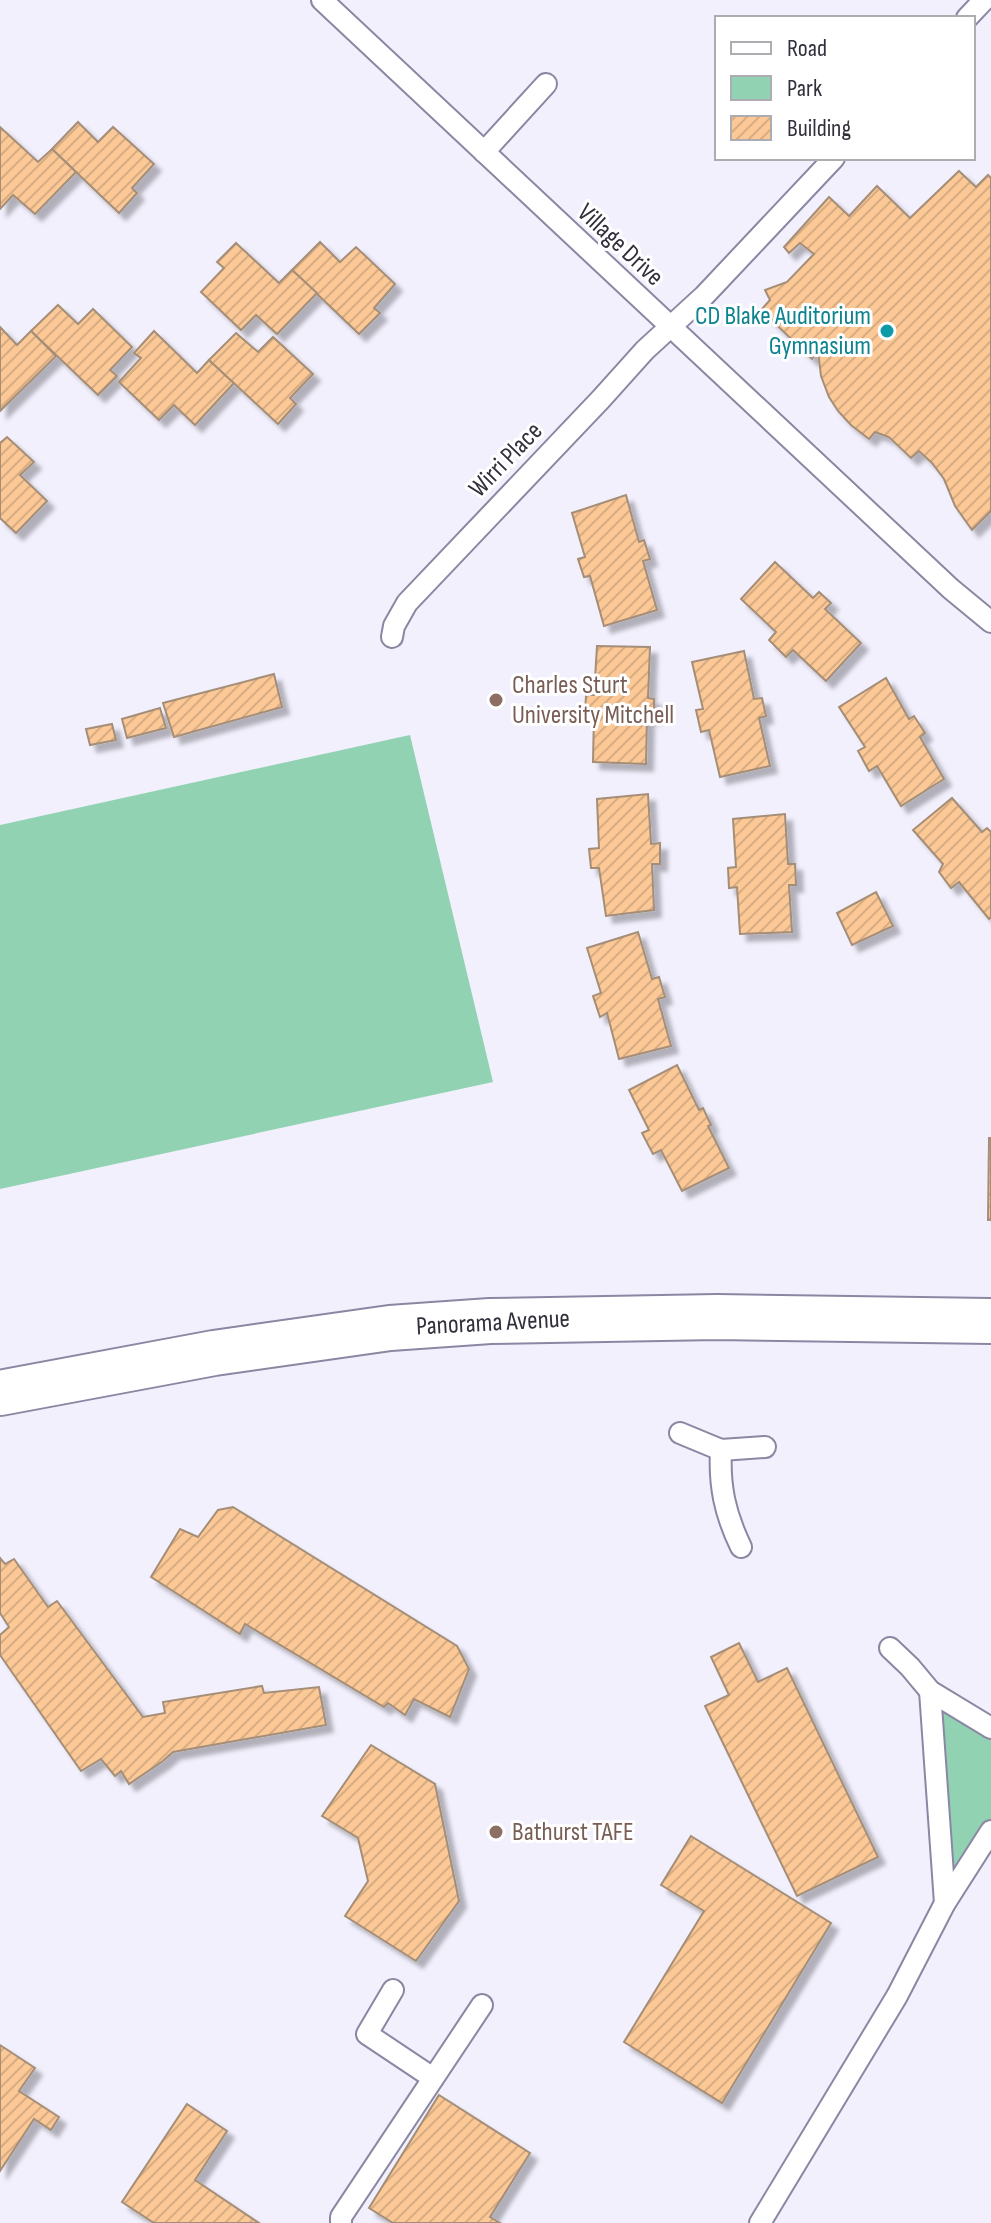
<svg xmlns="http://www.w3.org/2000/svg" width="991" height="2223" viewBox="0 0 991 2223" font-family="'Sofia Sans Condensed',sans-serif">
<defs>
<pattern id="building-hatch" width="6" height="6" patternUnits="userSpaceOnUse" patternTransform="scale(2)"><rect width="6" height="6" fill="#fbc896"/><path d="M-1 1l2-2M0 6l6-6M5 7l2-2" fill="none" stroke="#d8ac82"/></pattern>
<filter id="shadow"><feDropShadow dx="7" dy="7" stdDeviation="2" flood-color="#0004"/></filter>
</defs>
<rect width="100%" height="100%" fill="#f2f0fd"/>
<g fill="#91d2b2">
<path d="M410,735L493,1082L0,1189V825Z"/>
<path d="M930,1691L991,1728V1831L945,1903Z"/>
</g>
<g fill="url(#building-hatch)" stroke="#a58e78" stroke-width="2" filter="url(#shadow)">
<path d="M78,122L98,142L113,127L154,164L132,188L137,193L119,213L52,149Z"/>
<path d="M0,127L38,162L52,149L76,172L35,214L13,195L0,209Z"/>
<path d="M959,171L976,187L988,175L991,178V511L972,530L955,506L944,479L932,463L919,451L911,458L889,437L875,432L869,439L851,425L838,411L829,397L821,376L818,351L812,359L761,310L770,300L765,290L787,282L814,254L800,243L789,253L784,247L829,197L849,216L877,186L910,218Z"/>
<path d="M320,242L340,262L356,247L395,284L374,308L380,313L359,334L292,270Z"/>
<path d="M236,243L279,283L292,270L317,293L277,334L256,315L241,330L201,292L224,268L217,262Z"/>
<path d="M58,305L78,324L93,309L132,347L110,370L117,376L98,395L31,331Z"/>
<path d="M0,327L17,345L31,331L56,356L0,411Z"/>
<path d="M154,331L197,373L209,360L234,383L195,425L174,405L159,420L119,382L141,358L134,353Z"/>
<path d="M236,333L258,352L273,337L313,374L290,398L296,404L278,424L209,360Z"/>
<path d="M7,437L34,462L20,475L47,501L16,533L0,518V443Z"/>
<path d="M626,495L639,542L644,540L650,559L643,561L657,610L604,626L590,576L584,577L578,559L585,557L572,513Z"/>
<path d="M775,562L813,598L819,592L831,603L825,609L861,643L826,681L793,650L786,657L769,640L776,632L741,599Z"/>
<path d="M597,646L650,647L648,698L654,699V717L647,716L646,764L593,762L594,714H585L586,695H594Z"/>
<path d="M744,651L754,699L762,698L766,716L759,718L770,766L720,777L709,730L701,732L696,710L703,709L692,662Z"/>
<path d="M274,674L282,707L174,737L163,703Z"/>
<path d="M886,678L909,719L914,716L925,733L920,737L944,779L901,806L877,766L869,771L858,751L865,747L839,707Z"/>
<path d="M160,708L166,728L127,738L122,719Z"/>
<path d="M112,724L116,740L90,745L86,729Z"/>
<path d="M648,794L651,844L660,843V864H652L654,910L606,916L599,868H591L589,849L599,848L597,799Z"/>
<path d="M952,798L982,832L987,828L991,832V917L989,919L959,882L951,888L939,872L943,864L913,830Z"/>
<path d="M785,814L788,864H795L796,885H789L792,932L740,934L737,887L729,888L728,868L736,867L733,819Z"/>
<path d="M876,892L893,926L852,945L837,913Z"/>
<path d="M638,932L652,979L659,977L665,997L658,999L671,1046L619,1059L607,1013L600,1017L593,996L601,993L587,948Z"/>
<path d="M677,1065L699,1110L703,1108L711,1125L708,1126L729,1168L682,1191L661,1150L653,1154L642,1133L649,1130L629,1090Z"/>
<path d="M989,1138H991V1220H988Z"/>
<path d="M233,1507L457,1646L469,1669L450,1717L414,1699L405,1715L388,1703L384,1707L245,1624L240,1634L151,1577L180,1529L198,1537L218,1510Z"/>
<path d="M0,1558L5,1564L14,1559L48,1607L57,1601L143,1717L165,1713L163,1702L262,1686L264,1693L319,1687L326,1725L173,1752L163,1761L129,1784L121,1771L115,1776L101,1759L81,1771L0,1655V1635L9,1627L0,1613Z"/>
<path d="M739,1643L758,1682L787,1668L878,1857L797,1896L705,1706L729,1695L711,1657Z"/>
<path d="M371,1745L435,1784L459,1901L416,1961L345,1916L368,1881L358,1838L322,1816Z"/>
<path d="M691,1836L831,1923L722,2103L624,2042L704,1911L661,1885Z"/>
<path d="M0,2045L35,2068L19,2091L59,2117L51,2130L34,2119L0,2171Z"/>
<path d="M439,2095L530,2153L490,2217L500,2223H393L369,2208Z"/>
<path d="M187,2104L227,2131L195,2180L259,2223H154L122,2202Z"/>
</g>
<g fill="none" stroke-linecap="round" stroke-linejoin="round">
<g stroke="#8a87a3" stroke-width="24">
<g id="service">
<path d="M322,0L951,589L991,622"/>
<path d="M967,18L984,0"/>
<path d="M484,152L546,84"/>
<path d="M392,637L394,626L407,603L601,399L645,350L704,296L834,158"/>
<path d="M680,1433L721,1450L765,1447"/>
<path d="M721,1450C719,1486 725,1514 741,1547"/>
<path d="M890,1648L910,1667L930,1691L991,1728"/>
<path d="M930,1691L945,1903"/>
<path d="M393,1990L367,2034L433,2078"/>
<path d="M341,2223V2217L482,2005"/>
<path d="M760,2223L897,1996L945,1903L991,1831"/>
</g>
</g>
<g stroke="#8a87a3" stroke-width="48">
<path id="tertiary" d="M0,1393L214,1353L390,1328L490,1321L717,1317L991,1321"/>
</g>
<use href="#service" stroke="#fff" stroke-width="20"/>
<use href="#tertiary" stroke="#fff" stroke-width="44"/>
</g>
<circle fill="#0f9aa8" stroke="#fff" stroke-width="3" cx="887" cy="331" r="8"/>
<g fill="#8d6e63" stroke="#fff" stroke-width="3">
<circle cx="496" cy="700" r="8"/>
<circle cx="496" cy="1832" r="8"/>
</g>
<g text-anchor="middle" dominant-baseline="central" stroke-width="6" stroke-linejoin="round" paint-order="stroke">
<g font-size="26" fill="#312f3b" stroke="#fff">
<text transform="translate(620 245) rotate(43)">Village Drive</text>
<text transform="translate(506 460) rotate(-46)">Wirri Place</text>
<text transform="translate(493 1323) rotate(-3)">Panorama Avenue</text>
</g>
<g font-size="26" fill="#0d838f" stroke="#fff" text-anchor="end">
<text x="871" y="316">CD Blake Auditorium<tspan x="871" dy="30">Gymnasium</tspan></text>
</g>
<g font-size="26" fill="#785e54" stroke="#fff" text-anchor="start">
<text x="512" y="685">Charles Sturt<tspan x="512" dy="30">University Mitchell</tspan></text>
<text x="512" y="1832">Bathurst TAFE</text>
</g>
</g>
<rect x="715" y="16" width="260" height="144" fill="#ffffff" stroke="#adacb1" stroke-width="2"/>
<rect x="731" y="42" width="40" height="12" fill="#ffffff" stroke="#adacb1" stroke-width="2"/>
<text x="787" y="56" font-size="24" fill="#312f3b">Road</text>
<rect x="731" y="76" width="40" height="24" fill="#91d2b2" stroke="#adacb1" stroke-width="2"/>
<text x="787" y="96" font-size="24" fill="#312f3b">Park</text>
<rect x="731" y="116" width="40" height="24" fill="url(#building-hatch)" stroke="#adacb1" stroke-width="2"/>
<text x="787" y="136" font-size="24" fill="#312f3b">Building</text>
</svg>
